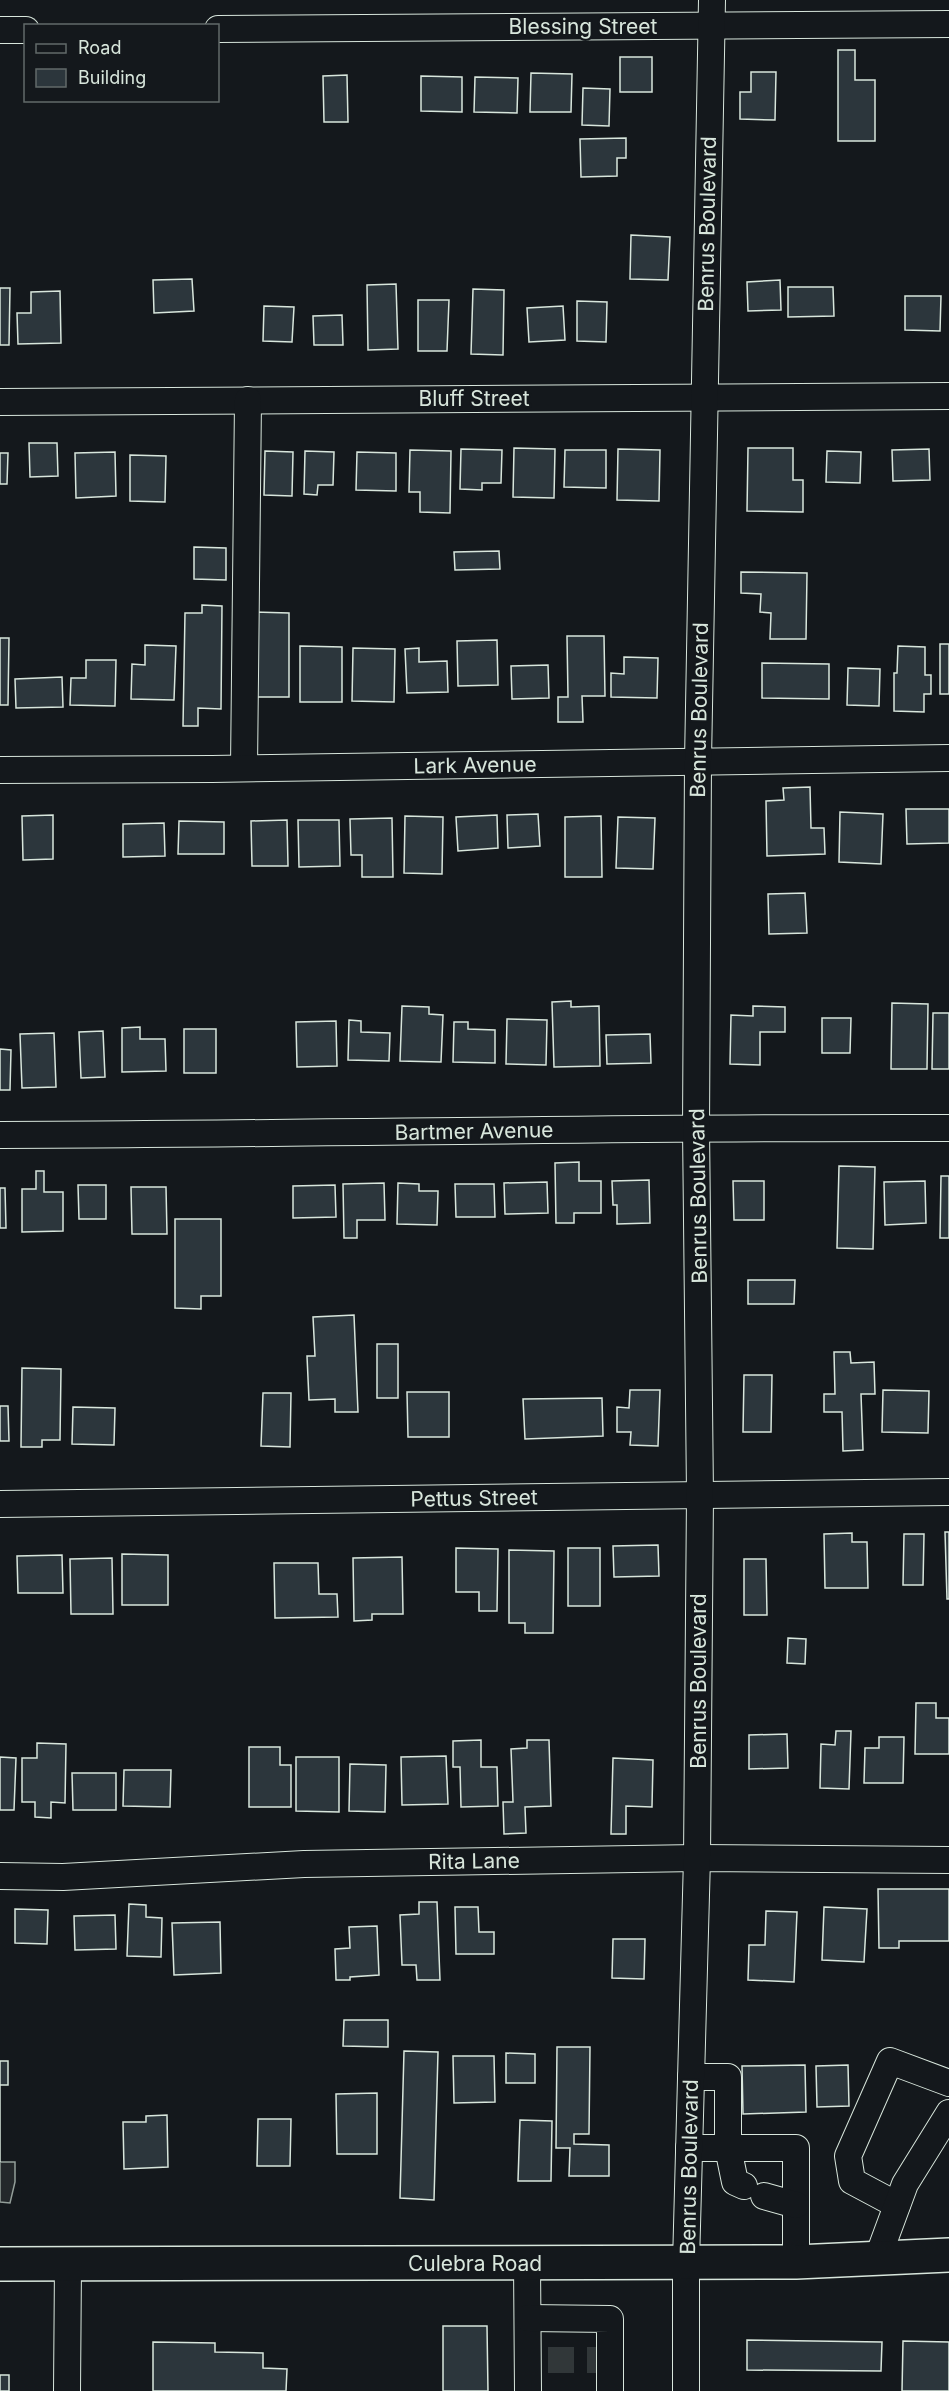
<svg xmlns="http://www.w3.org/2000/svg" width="949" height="2391" viewBox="0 0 949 2391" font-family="Inter,sans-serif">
<rect width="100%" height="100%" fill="#14181c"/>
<path fill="#24282b" stroke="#939e99" stroke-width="1.5" d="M0,2162H15V2182L10,2203L0,2202Z"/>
<g fill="#2c363c" stroke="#d8e6dc" stroke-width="1.5">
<path d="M838,50H855V80H875V141H838Z"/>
<rect x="620" y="57" width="32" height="35"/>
<path d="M751,72H776L775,120L740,119V92H751Z"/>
<path d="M531,73L572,74L571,112H530Z"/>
<path d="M347,75L348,122H324L323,76Z"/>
<path d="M421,76L462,77V112L421,111Z"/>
<path d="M475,77L518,78L517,113L474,112Z"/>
<path d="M583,88L610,89L609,126L582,125Z"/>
<path d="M626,138V158H617V176L581,177L580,139Z"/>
<path d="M631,235L670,237L668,280L630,279Z"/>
<path d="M192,279L194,311L154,313L153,280Z"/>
<path d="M780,280L781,310L748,311L747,282Z"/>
<path d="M396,284L398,349L368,350L367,285Z"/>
<path d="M788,287H833L834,316L788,317Z"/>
<path d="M0,288H10L9,345H0Z"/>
<path d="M473,289L504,290L503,355L471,354Z"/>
<path d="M60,291L61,343L18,344L17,313H31V292Z"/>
<path d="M905,296H941L940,331L905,330Z"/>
<path d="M418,300H449L447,351H418Z"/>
<path d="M577,301L607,302L606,342L577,341Z"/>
<path d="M264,306L294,307L292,342L263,341Z"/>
<path d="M563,306L565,340L529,342L527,308Z"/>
<path d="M342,315L343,345H314L313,316Z"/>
<path d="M29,443H57L58,476L30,477Z"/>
<path d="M514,448L555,449L554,498L513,497Z"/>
<path d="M748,448H793V480H803V512L747,511Z"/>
<path d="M461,449L502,450L501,483H482V490L460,489Z"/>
<path d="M618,449L660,450L659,501L617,500Z"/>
<path d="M929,449L930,480L893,481L892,450Z"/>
<path d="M410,450L451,451L450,513L420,512V492H409Z"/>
<path d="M565,450H606V488L564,487Z"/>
<path d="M265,451L293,452L292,496L264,495Z"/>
<path d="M305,451L334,452L333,485H318L317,495L304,494Z"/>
<path d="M827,451L861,452L860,483L826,482Z"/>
<path d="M115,452L116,496L76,498L75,453Z"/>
<path d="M357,452L396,453V491L356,490Z"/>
<path d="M0,453H8L7,484H0Z"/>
<path d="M130,455L166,456L165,502L130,501Z"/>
<path d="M194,547L226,548V580L194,579Z"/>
<path d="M499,551L500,569L455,570L454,552Z"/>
<path d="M741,572L807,573L806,639H770L771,613L760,612L761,594L741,593Z"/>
<path d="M202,605L222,606L221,709L198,708V726H183L185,613H202Z"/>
<path d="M254,612L289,613V697H253Z"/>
<path d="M567,636H604L605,696H582L583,722H558V697H568Z"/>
<path d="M0,638H9L8,705H0Z"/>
<path d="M497,640L498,685L458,686L457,641Z"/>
<rect x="940" y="644" width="9" height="50"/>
<path d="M145,645L176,646L174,700L131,699L132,664L145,665Z"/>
<path d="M300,646L342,647V702H300Z"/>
<path d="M898,646L925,647V675H931V694H924V712L894,711V673H897Z"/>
<path d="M353,648L395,649L394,702L352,701Z"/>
<path d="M419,648V662L447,661L448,692L407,693L405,649Z"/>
<path d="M624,657L658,658L657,698L611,697V673L624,674Z"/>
<path d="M86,660H116L115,706L70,705L71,678H86Z"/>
<path d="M762,663L829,664V699L762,698Z"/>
<path d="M548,665L549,698L512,699L511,666Z"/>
<path d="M848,668L880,669L879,706L847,705Z"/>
<path d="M62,677L63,707L16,708L15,679Z"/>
<path d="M810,787L811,828H824L825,854L767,856L766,801L784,800L783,788Z"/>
<path d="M906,809H949V843L907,844Z"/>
<path d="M840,812L883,814L881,864L839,862Z"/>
<path d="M538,814L540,846L508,848L507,815Z"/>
<path d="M53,815V859L23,860L22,816Z"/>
<path d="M497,815L498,848L458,851L456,817Z"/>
<path d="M405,816L443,817L442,874L404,873Z"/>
<path d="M601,816L602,877H565V817Z"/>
<path d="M618,817L655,818L653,869L616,868Z"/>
<path d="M392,818L393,877H362V855H351L350,819Z"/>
<path d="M287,820L288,866H252L251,821Z"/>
<path d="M298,820H339L340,866L299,867Z"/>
<path d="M179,821L224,822V854H178Z"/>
<path d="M164,823L165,856L123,857V824Z"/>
<path d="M805,893L807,933L769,934L768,894Z"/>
<path d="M571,1001V1007L599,1006L600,1066L554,1067L552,1002Z"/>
<path d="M892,1003L928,1004L927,1069H891Z"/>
<path d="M402,1006L429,1007V1014L443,1015L441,1062L400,1061Z"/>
<path d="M753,1006L785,1007V1032H760V1065L730,1064L731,1015L753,1016Z"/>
<path d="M933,1013H949V1069H932Z"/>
<path d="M822,1018H851L850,1053H822Z"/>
<path d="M507,1019L547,1020L546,1065L506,1064Z"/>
<path d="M349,1020L361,1021V1032L390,1033L389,1061L348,1060Z"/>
<path d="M336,1021L337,1066L297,1067L296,1022Z"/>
<path d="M454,1022H468V1029L495,1030V1063L453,1062Z"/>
<path d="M140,1027V1039H165L166,1071L122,1072V1028Z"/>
<rect x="184" y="1029" width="32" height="44"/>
<path d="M103,1031L105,1077L81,1078L79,1032Z"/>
<path d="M54,1033L56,1087L22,1088L20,1034Z"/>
<path d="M650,1034L651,1063L607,1064L606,1035Z"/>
<path d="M0,1049L11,1050L10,1090H0Z"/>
<path d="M579,1162V1181H601V1213H574V1223H556L555,1163Z"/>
<path d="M839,1166L875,1167L873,1249L837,1248Z"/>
<path d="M36,1171H44V1192H63V1231L22,1232V1189H36Z"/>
<path d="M941,1176H949V1238H940Z"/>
<path d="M649,1180L650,1223L617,1224V1205H613L612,1181Z"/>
<path d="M733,1181H764V1220H734Z"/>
<path d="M925,1181L926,1223L885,1225L884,1182Z"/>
<path d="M547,1182L548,1213L505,1214L504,1183Z"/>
<path d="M384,1183L385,1220H357V1238H344L343,1184Z"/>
<path d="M398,1183L419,1184V1191H438L437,1225L397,1224Z"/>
<path d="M455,1184H494L495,1217H456Z"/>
<path d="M78,1185H106V1219H79Z"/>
<path d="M335,1185L336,1217L293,1218V1186Z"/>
<path d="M131,1187H166L167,1234H132Z"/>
<path d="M0,1188H5L6,1228H0Z"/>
<path d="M175,1219H221V1296H201V1309L175,1308Z"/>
<path d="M748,1280H795L794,1304H748Z"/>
<path d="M354,1315L358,1412H335V1399L309,1400L307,1356H315L313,1317Z"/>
<rect x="377" y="1344" width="21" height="54"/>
<path d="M834,1352H850L851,1363L874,1362L875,1394H861L863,1450L843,1451L842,1412H824V1394H835Z"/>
<path d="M22,1368L61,1369L60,1440H42V1447H21Z"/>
<path d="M744,1375H772L771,1432H743Z"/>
<path d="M630,1390H660L658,1446L630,1445L631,1432H617V1407L629,1408Z"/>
<path d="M883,1390L929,1391L928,1433L882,1432Z"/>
<path d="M407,1392H449V1437H408Z"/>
<path d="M263,1393H291L290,1447L261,1446Z"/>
<path d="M602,1398L603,1436L525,1439L523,1399Z"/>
<path d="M0,1406H8L9,1441H0Z"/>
<path d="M73,1407L115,1408L114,1445L72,1444Z"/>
<path d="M945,1532H949V1599H947Z"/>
<path d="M852,1533V1542H867L868,1588H825L824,1534Z"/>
<path d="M904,1534H924L923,1585H903Z"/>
<path d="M658,1545L659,1576L614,1577L613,1546Z"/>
<path d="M456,1548L498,1549L497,1611H479V1592H456Z"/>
<rect x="568" y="1548" width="32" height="58"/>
<path d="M509,1550L554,1551L553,1633H525V1623H509Z"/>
<path d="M122,1554L168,1555V1605H122Z"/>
<path d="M62,1555L63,1593H18L17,1556Z"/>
<path d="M402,1557L403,1614H372V1620L354,1621L353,1558Z"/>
<path d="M112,1558L113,1614H71L70,1559Z"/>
<path d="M744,1559H766L767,1615H744Z"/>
<path d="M274,1563H318L319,1594H337L338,1617L275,1618Z"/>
<path d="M788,1638L806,1639L805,1664L787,1663Z"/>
<path d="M916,1703H936V1718H949V1754H915Z"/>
<path d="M836,1731H851L849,1789L820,1788L821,1744L835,1745Z"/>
<path d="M787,1734L788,1768L749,1769V1735Z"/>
<path d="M879,1737H904L903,1783H864L865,1748H879Z"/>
<path d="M481,1740V1767H497L498,1806L461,1807L460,1767H453V1741Z"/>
<path d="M527,1740H549L551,1806L525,1807L526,1833L504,1834L503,1802H513L511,1749L527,1748Z"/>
<path d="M37,1743L66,1744L65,1803L51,1802V1818L35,1817V1802H22V1758H37Z"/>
<path d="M249,1747H280V1765H291V1807H249Z"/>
<path d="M446,1756L448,1804L402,1805L401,1757Z"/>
<path d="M0,1757L16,1758L14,1810H0Z"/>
<path d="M296,1757H339V1812L296,1811Z"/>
<path d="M613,1758L653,1760L652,1807L626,1806V1834H611Z"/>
<path d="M350,1764L386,1765L385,1812L349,1811Z"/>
<path d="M124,1770H171L170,1807L123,1806Z"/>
<path d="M72,1773H116V1810H73Z"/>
<path d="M878,1889H949V1941H899V1948H879Z"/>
<path d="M419,1902H437L440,1980H417L416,1965H402L400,1915L419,1914Z"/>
<path d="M129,1904L146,1905V1917L162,1918L161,1957L127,1956Z"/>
<path d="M455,1907H478L479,1932H494V1954H456Z"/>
<path d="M824,1907L867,1909L864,1962L822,1960Z"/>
<path d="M15,1909L48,1910L47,1944L15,1943Z"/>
<path d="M766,1911L797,1912L794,1982L748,1980L749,1945H765Z"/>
<path d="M115,1915L116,1949L75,1950L74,1916Z"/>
<path d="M220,1922L221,1973L174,1975L172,1923Z"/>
<path d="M377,1926L379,1975L350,1977V1980H336L335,1949L350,1948L349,1927Z"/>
<path d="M613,1939H645L644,1979L612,1978Z"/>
<path d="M344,2020H388V2047L343,2046Z"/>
<path d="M557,2047H590L589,2134H574V2144L609,2145V2176H569L570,2148H556Z"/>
<path d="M404,2051L438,2052L434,2200L400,2198Z"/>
<path d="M506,2053L535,2054V2083H506Z"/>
<path d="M453,2056H494L495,2102L454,2103Z"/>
<path d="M0,2061H8V2085H0V2162Z"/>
<path d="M805,2065L806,2112L743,2114L742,2066Z"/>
<path d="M848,2065L849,2106L817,2107L816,2066Z"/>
<path d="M377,2093V2154H337L336,2094Z"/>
<path d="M167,2115L168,2167L124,2169L123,2122H146V2116Z"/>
<path d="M258,2119H291L290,2166H257Z"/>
<path d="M520,2120L552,2121L551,2181H518Z"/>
<path d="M443,2326H487L488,2391H443Z"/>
<path d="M747,2340L882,2342L881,2371L747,2370Z"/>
<path d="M903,2341L949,2342V2391H902Z"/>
<path d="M153,2342L215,2343V2352L263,2353V2368L287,2369L286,2391H153Z"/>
<rect x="0" y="2375" width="9" height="16"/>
</g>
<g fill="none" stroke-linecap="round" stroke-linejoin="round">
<path stroke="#313739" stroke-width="26" stroke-dasharray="26 13" stroke-linecap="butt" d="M548,2360H601"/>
<g stroke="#d8e6dc" stroke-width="28">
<g id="minor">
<path d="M218,29L949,24"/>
<path d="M0,30H26"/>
<path d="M0,402L949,396"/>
<path d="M244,768L248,400"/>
<path d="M0,770L212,769L949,758"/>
<path d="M0,1135C316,1134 633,1127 949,1128"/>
<path d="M0,1504L949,1492"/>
<path d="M0,1876L63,1877L304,1864L697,1858L949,1860"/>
<path d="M691,2077H728V2148L735,2182L744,2186"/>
<path d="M689,2148H796V2262"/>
<path d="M764,2196L796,2205"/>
<path d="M897,2205L852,2181L848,2156L890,2061L949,2083"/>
<path d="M878,2257L905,2184L949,2113"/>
<path d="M527,2263L528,2391"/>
<path d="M528,2318L610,2319V2391"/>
<path d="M67,2391L68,2264"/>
<path d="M686,2391V2263L697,1858L700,1495L696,1128L698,761L712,0"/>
</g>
</g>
<g stroke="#d8e6dc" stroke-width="36">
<path id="major" d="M0,2264L796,2262L949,2255"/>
</g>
<use href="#minor" stroke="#14181c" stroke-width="26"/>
<use href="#major" stroke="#14181c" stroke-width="33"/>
</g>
<g text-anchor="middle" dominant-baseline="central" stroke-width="4.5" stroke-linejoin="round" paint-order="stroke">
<g font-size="21" fill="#d8e6dc" stroke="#14181c">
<text x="583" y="26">Blessing Street</text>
<text transform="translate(707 224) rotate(-89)">Benrus Boulevard</text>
<text x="474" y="398">Bluff Street</text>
<text transform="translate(699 710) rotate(-89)">Benrus Boulevard</text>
<text transform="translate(475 765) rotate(-1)">Lark Avenue</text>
<text transform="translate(474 1131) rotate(-1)">Bartmer Avenue</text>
<text transform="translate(698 1196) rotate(-91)">Benrus Boulevard</text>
<text transform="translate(474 1498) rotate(-1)">Pettus Street</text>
<text transform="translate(698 1681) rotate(-90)">Benrus Boulevard</text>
<text transform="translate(474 1861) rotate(-1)">Rita Lane</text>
<text transform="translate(689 2167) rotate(-89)">Benrus Boulevard</text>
<text x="475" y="2263">Culebra Road</text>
</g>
</g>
<rect x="24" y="24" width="195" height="78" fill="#14181c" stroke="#626a69" stroke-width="1.5"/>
<rect x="36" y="44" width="30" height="9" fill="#14181c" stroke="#626a69" stroke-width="1.5"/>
<text x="78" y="54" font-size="18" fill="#d8e6dc">Road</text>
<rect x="36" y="69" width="30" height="18" fill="#2c363c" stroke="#626a69" stroke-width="1.5"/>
<text x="78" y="84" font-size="18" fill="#d8e6dc">Building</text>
</svg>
